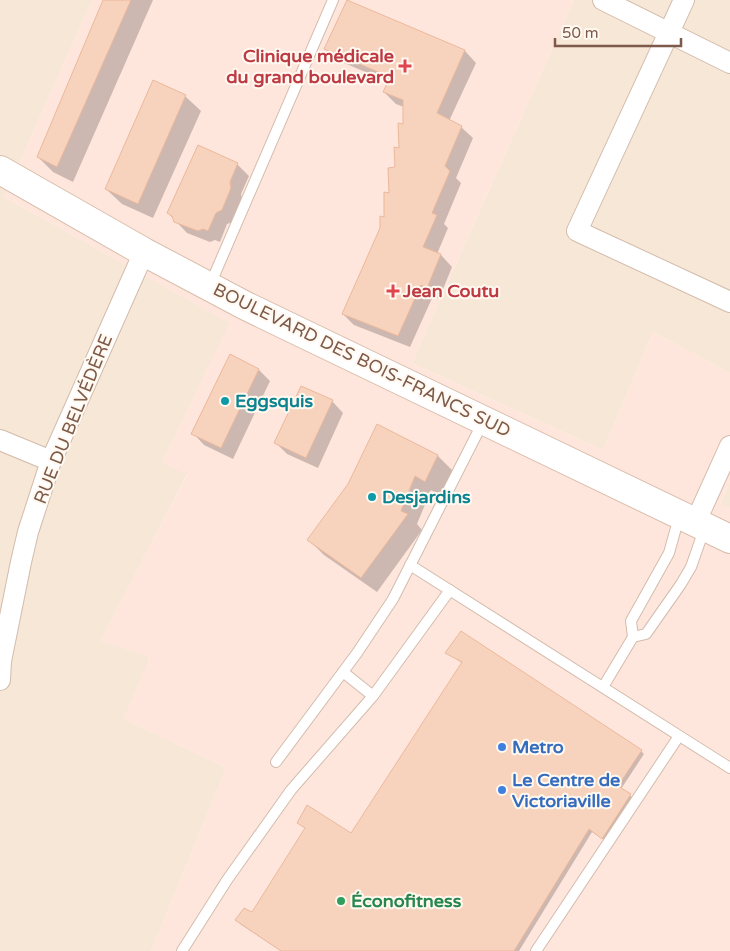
<svg xmlns="http://www.w3.org/2000/svg" width="730" height="951" viewBox="0 0 730 951" font-family="'Varela Round',sans-serif">
<rect width="100%" height="100%" fill="#fef5e9"/>
<g fill="#f7e7d6">
<path d="M0,0H92L4,197L230,323L162,462L187,474L101,640L150,657L124,719L226,768L151,951H0Z"/>
<path d="M574,0H730V373L653,332L603,450L412,363Z"/>
<path d="M730,482V508L720,504Z"/>
</g>
<path fill="#ffe6dc" d="M92,0H574L412,363L603,450L653,332L730,373V482L720,503L730,508V951H151L226,768L123,719L150,657L100,641L187,475L162,462L229,323L4,197Z"/>
<g fill="#0003">
<path d="M104,0H153L73,182L53,172L38,157Z"/>
<path d="M348,2L465,51L476,63L449,121L461,127L473,138L456,178L461,183L444,224L448,228L437,254L441,255L452,267L439,299L433,296L410,347L354,325L343,314L385,219L405,125L404,107L396,104L384,92L389,82L337,60L326,49Z"/>
<path d="M185,96L201,111L153,218L122,204L106,189Z"/>
<path d="M237,164L249,176L241,194L242,200L233,222L227,224L220,242L215,240L210,242L187,233L168,213Z"/>
<path d="M230,356L259,370L270,381L233,459L204,445L193,433Z"/>
<path d="M332,401L343,413L318,468L287,454L276,443Z"/>
<path d="M377,426L438,456L453,471L441,496L431,490L417,524L422,530L377,592L324,555L309,540L349,485Z"/>
<path d="M447,653L641,751L644,754L621,789L633,798L606,841L592,832L519,951H281L240,924L252,914L306,829L298,823L351,835L462,663Z"/>
</g>
<g fill="#f7d3bd" stroke="#ebb89c">
<path d="M103,0H131L57,167L37,157Z"/>
<path d="M347,0L465,50L437,113L462,126L445,166L450,171L432,213L437,215L423,247L441,254L427,288L421,285L398,336L342,314L380,228V216L384,217V192L389,193L388,168L395,167L394,147L399,148L398,123L403,124V100L383,92L390,77L324,49Z"/>
<path d="M153,80L186,95L138,204L105,189Z"/>
<path d="M198,145L238,163L230,182L231,188L222,210L216,213L208,231L203,229L198,231L174,222L172,216L167,213Z"/>
<path d="M230,354L259,369L221,448L191,434Z"/>
<path d="M301,386L333,400L306,458L274,443Z"/>
<path d="M377,424L438,455L425,482L415,476L401,511L408,514L361,578L307,540L348,484Z"/>
<path d="M461,631L642,750L618,786L631,794L602,839L589,829L514,951H281L235,920L244,908L252,912L305,828L297,823L307,805L351,833L462,662L445,653Z"/>
</g>
<g fill="none" stroke-linecap="round" stroke-linejoin="round">
<g stroke="#d3bcac" stroke-width="12">
<g id="lane">
<path d="M210,285L333,0"/>
<path d="M679,517L669,553L631,621L633,637L646,634L681,584L691,567L705,527"/>
<path d="M410,565L730,768"/>
<path d="M343,672L373,696"/>
<path d="M603,687L633,637"/>
<path d="M276,762L357,653L393,599L483,422"/>
<path d="M182,951L227,880L291,790L373,696L450,590"/>
<path d="M536,951L679,736"/>
</g>
</g>
<g stroke="#d3bcac" stroke-width="22">
<g id="street">
<path d="M603,0L730,63"/>
<path d="M684,0L577,231L730,302"/>
<path d="M0,440L51,461"/>
<path d="M696,521L730,446"/>
<path d="M0,680L1,661L21,562L28,532L51,461L144,252"/>
</g>
</g>
<g stroke="#d9beac" stroke-width="30">
<path id="secondary" d="M0,170L144,252L246,306L730,539"/>
</g>
<use href="#lane" stroke="#fff" stroke-width="10"/>
<use href="#street" stroke="#fff" stroke-width="20"/>
<use href="#secondary" stroke="#fff" stroke-width="28"/>
</g>
<g fill="#e0444e" stroke="#fff9f1" stroke-width="2">
<path d="M402.5 58.5h5v5h5v5h-5v5h-5v-5h-5v-5h5z"/>
<path d="M390.5 283.5h5v5h5v5h-5v5h-5v-5h-5v-5h5z"/>
</g>
<g fill="#0f9aa8" stroke="#fff9f1" stroke-width="2">
<circle cx="225" cy="401" r="5"/>
<circle cx="372" cy="497" r="5"/>
</g>
<g fill="#3f7fe0" stroke="#fff9f1" stroke-width="2">
<circle cx="502" cy="747" r="5"/>
<circle cx="502" cy="790" r="5"/>
</g>
<circle fill="#2e9e5b" stroke="#fff9f1" stroke-width="2" cx="341" cy="901" r="5"/>
<g text-anchor="middle" dominant-baseline="central" stroke-width="4" stroke-linejoin="round" paint-order="stroke">
<g font-size="18" font-weight="bold" fill="#be3a42" stroke="#fff9f1" text-anchor="end">
<text x="394" y="56">Clinique médicale<tspan x="394" dy="21">du grand boulevard</tspan></text>
<text x="403" y="291" text-anchor="start">Jean Coutu</text>
</g>
<g font-size="18" fill="#7d5a49" stroke="#fff9f1">
<text transform="translate(362 360) rotate(26)">BOULEVARD DES BOIS-FRANCS SUD</text>
<text transform="translate(73 419) rotate(-68)">RUE DU BELVÉDÈRE</text>
</g>
<g font-size="18" font-weight="bold" fill="#0d838f" stroke="#fff9f1" text-anchor="start">
<text x="235" y="401">Eggsquis</text>
<text x="382" y="497">Desjardins</text>
</g>
<g font-size="18" font-weight="bold" fill="#366cbe" stroke="#fff9f1" text-anchor="start">
<text x="512" y="747">Metro</text>
<text x="512" y="780">Le Centre de<tspan x="512" dy="21">Victoriaville</tspan></text>
</g>
<g font-size="18" font-weight="bold" fill="#27864d" stroke="#fff9f1" text-anchor="start">
<text x="351" y="901">Éconofitness</text>
</g>
</g>
<path d="M555 38v8h126v-8" fill="none" stroke="#7d5a49" stroke-width="2.5"/>
<text x="562" y="38" font-size="15" fill="#7d5a49" stroke="#fff9f1" stroke-width="4" paint-order="stroke">50 m</text>
</svg>
